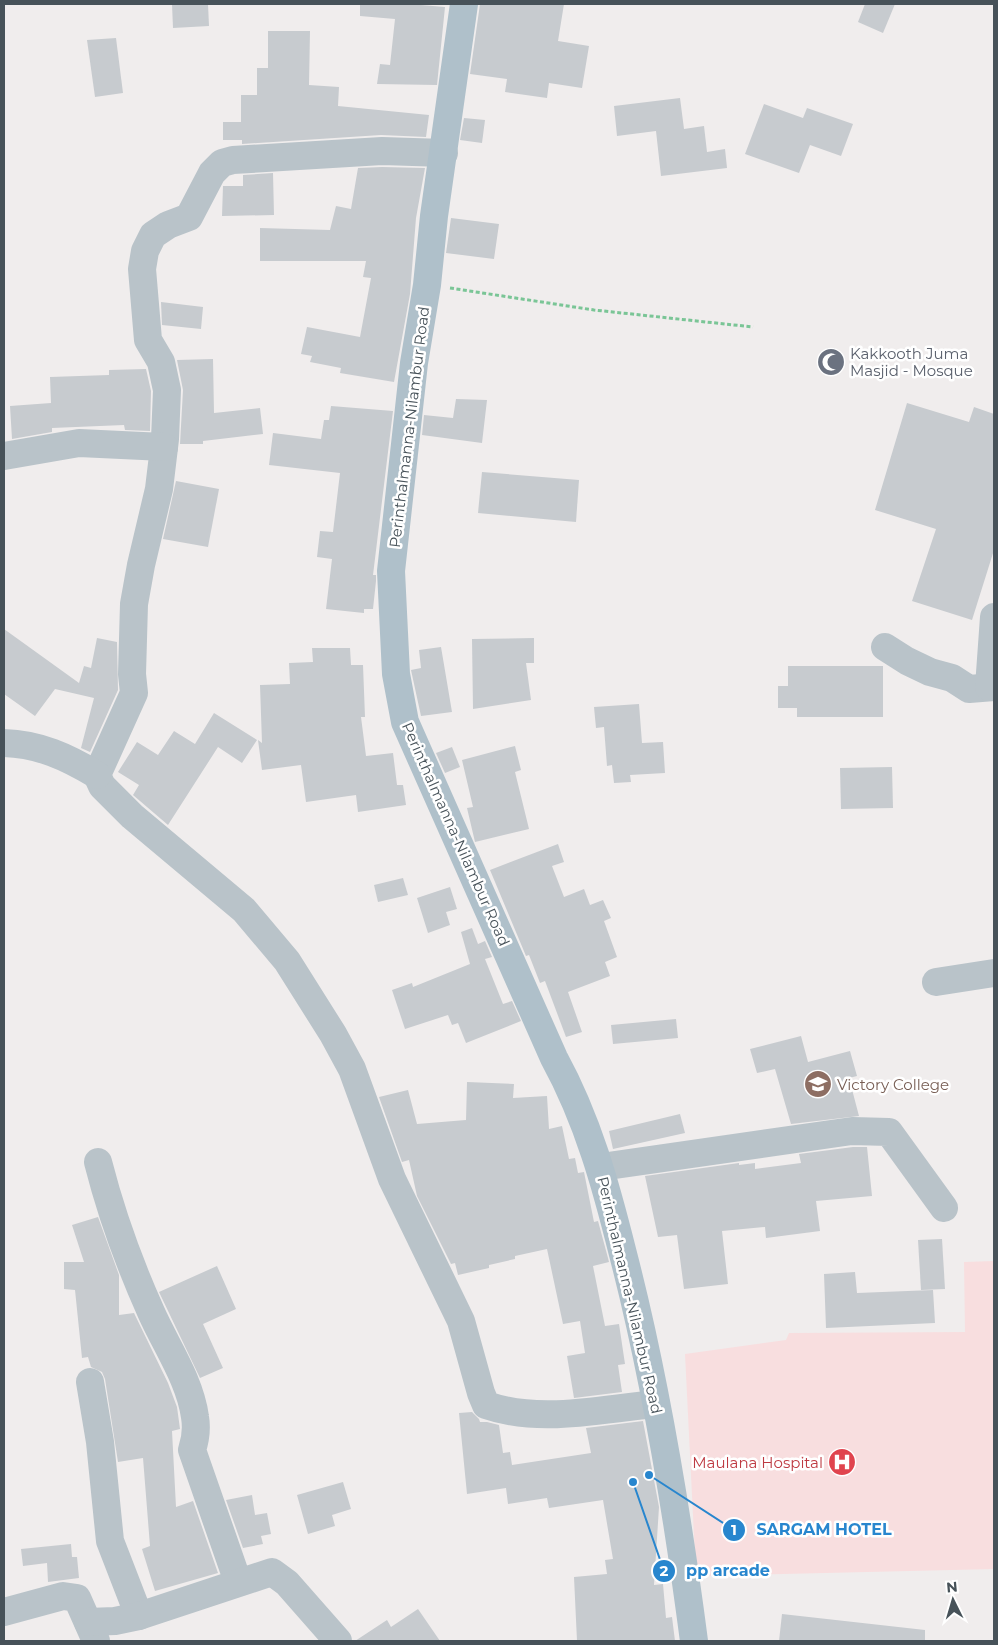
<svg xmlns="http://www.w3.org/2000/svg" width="998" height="1645" viewBox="0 0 998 1645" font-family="Montserrat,sans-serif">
<rect width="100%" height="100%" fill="#f0eded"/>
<path fill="#f8dedf" d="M994,1261V1569L696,1576L685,1354L786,1340L789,1333L965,1332L964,1262Z"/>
<g fill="#c7cbcf">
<path d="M172,4H208L209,26L173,28Z"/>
<path d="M360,4H409L445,7L437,85L377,84L380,64L390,65L395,19L360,16Z"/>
<path d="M480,4H564L558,41L589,46L582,88L549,83L547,98L505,92L507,79L470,74Z"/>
<path d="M865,4H895L883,33L858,22Z"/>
<path d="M268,31H310L309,85L339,87L338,106L429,115L426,137L381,135L242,144V140H223V122H241V95H257V68H268Z"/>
<path d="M116,38L123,93L95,97L87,40Z"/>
<path d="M680,98L684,129L704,126L707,152L725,149L727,168L661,176L656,131L617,136L614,106Z"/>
<path d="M764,104L803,118L807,108L853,124L841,156L810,145L799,173L745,154Z"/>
<path d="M464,118L485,120L482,143L460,140Z"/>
<path d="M382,167L425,168L416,218L410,294L394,382L340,373L341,368L310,362L312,356L301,354L307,327L360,337L371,278L363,277L366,261H260V228L330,230L336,206L351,209L358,168Z"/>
<path d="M273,173L274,215L222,216L223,186H243V175Z"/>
<path d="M451,218L499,224L494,259L446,253Z"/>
<path d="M161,302L203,307L201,329L162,325Z"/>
<path d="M213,359L214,413L260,408L263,434L203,441V444H180L183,390L177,360Z"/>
<path d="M146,369L151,391L150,431L125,430L124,425L52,428V432L12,439L10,406L51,403L50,377L109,375V370Z"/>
<path d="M456,399L487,400L482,443L422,435L424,415L453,418Z"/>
<path d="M907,403L969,422L974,407L994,414V550L972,620L912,601L936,529L875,510Z"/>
<path d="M331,406L393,411L373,575H376V581L373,609H364V613L326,609L332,559L317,557L320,531L333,532L340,473L269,465L273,433L321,439L324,420H329Z"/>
<path d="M482,472L579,480L576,522L478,513Z"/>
<path d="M176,481L219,489L208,547L163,539Z"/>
<path d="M4,629L79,683L84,666L91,668L97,638L117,642L118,690L90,752L81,748L94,698L55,689L35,716L4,694Z"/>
<path d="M534,638V663H526L531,700L473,709L472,639Z"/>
<path d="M441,647L452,712L421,716L411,670L421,668L419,650Z"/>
<path d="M312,648H350L351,665H363L365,717H361L366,756L393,753L397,785H403L406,805L358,812L356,795L306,802L301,765L262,770L258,740L262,743L260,685L290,684L289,663L313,662Z"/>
<path d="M788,666H883V717H797V708H778V686H788Z"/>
<path d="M639,704L642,743L663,742L665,773L630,775L631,782L614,783L612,765L607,766L604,727L596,728L594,707Z"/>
<path d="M214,713L257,740L242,763L218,747L168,825L133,795L139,785L118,772L137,742L158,755L174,731L195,744Z"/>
<path d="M515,746L521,770L515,772L529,829L475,842L467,808L473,807L462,760Z"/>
<path d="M452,747L460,767L445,773L436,753Z"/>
<path d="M892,767L893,808L841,809L840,768Z"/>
<path d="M558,844L564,862L552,866L564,897L584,889L590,905L603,900L611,918L604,921L617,957L605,962L610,976L568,992L582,1032L566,1037L545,981L540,983L529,955L526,956L490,870Z"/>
<path d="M403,878L408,895L378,902L374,885Z"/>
<path d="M450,887L457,909L446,912L450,925L428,933L417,898Z"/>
<path d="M472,928L478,944L485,941L492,957L485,959L503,1004L512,1001L521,1021L466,1043L458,1023L452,1025L448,1015L405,1029L392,990L412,983L413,987L470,964L461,932Z"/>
<path d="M676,1019L678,1038L613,1044L611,1025Z"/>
<path d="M801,1036L808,1062L850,1051L857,1076L849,1078L859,1116L791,1124L775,1069L757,1073L750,1049Z"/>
<path d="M467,1082L514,1084L513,1098L547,1096L549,1129L562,1126L569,1159L575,1158L578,1173L584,1172L594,1222L598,1221L608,1258L609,1262L593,1266L605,1326L619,1324L625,1364L618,1365L622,1392L574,1398L567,1356L585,1353L580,1321L563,1324L547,1249L515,1256V1259L489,1265V1268L458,1275L455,1263L451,1264L417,1196L409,1160L402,1162L379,1097L408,1090L417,1124L466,1120Z"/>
<path d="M680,1114L685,1133L613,1149L609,1131Z"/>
<path d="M853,1147H867L872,1196L816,1201L820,1231L766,1238L765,1227L722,1231L728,1284L684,1289L677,1235L658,1237L645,1176L739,1163V1165L755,1163V1169L801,1163L799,1154Z"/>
<path d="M98,1217L119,1275V1315L134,1313L168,1383L177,1407L180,1429L172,1431L176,1507L193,1501L218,1573L155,1591L142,1549L150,1546L143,1458L118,1462L105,1379L102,1372L91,1367L88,1357L82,1358L75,1290L64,1289V1262H84L72,1225Z"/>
<path d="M942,1239L945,1289L921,1290L918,1240Z"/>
<path d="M217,1266L236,1309L203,1324L223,1368L200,1378L159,1292Z"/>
<path d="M855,1272L857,1293L933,1290L935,1323L826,1328L824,1274Z"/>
<path d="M472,1412L479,1419L480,1422H487L499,1425L503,1453L510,1452L512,1465L591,1453L586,1428L643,1421L659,1507L654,1585L663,1584L666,1618L672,1617L675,1641H577L574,1577L607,1574L605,1560L613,1559L603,1500L549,1508L547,1498L508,1504L506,1488L467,1494L459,1413Z"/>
<path d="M343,1482L351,1509L332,1515L335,1526L308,1534L297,1495Z"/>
<path d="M252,1495L255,1515L267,1513L271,1534L261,1536L263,1544L243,1548L226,1500Z"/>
<path d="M71,1544L72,1557H77L79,1578L48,1582L47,1563L23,1566L21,1549Z"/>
<path d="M418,1609L440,1641H355L387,1620L391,1627Z"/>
<path d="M782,1614L925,1630V1641H779Z"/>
</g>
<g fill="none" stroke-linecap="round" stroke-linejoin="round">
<path stroke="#7ac596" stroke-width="3" stroke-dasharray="4 2.5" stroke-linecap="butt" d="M450,288L594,310L753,327"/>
<g stroke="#b9c3c9" stroke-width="28">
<path d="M444,153L382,151L233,160L222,163L212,173L189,217L168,225L153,235L145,251L142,269L148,340L161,362L167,390L165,439L159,489L141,565L134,604L132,674L134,693L97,775L102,786L132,816L244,910L287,961L333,1034L352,1069L392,1179L461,1321L481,1393L486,1405C540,1424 600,1409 656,1404"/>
<path d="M4,456L79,443L164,447"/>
<path d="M885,647L907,661L930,672L952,678L969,689L994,687"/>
<path d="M989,687L994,617"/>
<path d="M4,743C39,744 67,757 97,775"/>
<path d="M936,982L994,973"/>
<path d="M98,1162C111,1213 129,1263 151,1312C166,1346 190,1380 195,1417C197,1429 196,1438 192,1450L238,1582"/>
<path d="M601,1167L852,1131L889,1132L944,1208"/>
<path d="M90,1382L100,1442L110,1541L139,1616"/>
<path d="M4,1612L63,1596L77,1598L96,1641"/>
<path d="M88,1622L115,1621L139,1616L272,1572L287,1583L338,1641"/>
</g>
<path stroke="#afc0ca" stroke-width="28" d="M464,4L434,216L427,285L414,363L391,571L396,674L405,722L554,1058C588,1120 606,1186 623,1254C656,1381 677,1511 694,1641"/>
</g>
<defs>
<g id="mosque-disc" transform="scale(1.4375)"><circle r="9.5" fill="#6b7280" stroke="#fff"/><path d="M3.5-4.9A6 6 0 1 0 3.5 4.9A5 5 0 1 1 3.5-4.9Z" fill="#fff"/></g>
<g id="university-disc" transform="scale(1.4375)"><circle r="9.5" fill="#8d6e63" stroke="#fff"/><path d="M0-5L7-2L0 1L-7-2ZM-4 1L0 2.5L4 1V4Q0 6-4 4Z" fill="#fff"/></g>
<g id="hospital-disc" transform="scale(1.4375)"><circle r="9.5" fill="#e0444e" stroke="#fff"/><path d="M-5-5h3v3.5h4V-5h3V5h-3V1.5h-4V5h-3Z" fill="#fff"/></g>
</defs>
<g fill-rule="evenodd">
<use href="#mosque-disc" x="831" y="362"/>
<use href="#university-disc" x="818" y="1084"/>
<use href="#hospital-disc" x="842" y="1462"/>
</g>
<g text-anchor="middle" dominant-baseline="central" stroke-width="5" stroke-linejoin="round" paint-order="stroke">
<g font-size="15" fill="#5b616d" stroke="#fff" text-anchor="start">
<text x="850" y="353">Kakkooth Juma<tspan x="850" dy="17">Masjid - Mosque</tspan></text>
</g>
<g font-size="15" fill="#475259" stroke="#fff">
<text transform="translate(409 427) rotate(-83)">Perinthalmanna-Nilambur Road</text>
<text transform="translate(456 834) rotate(66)">Perinthalmanna-Nilambur Road</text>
<text transform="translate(630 1295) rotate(77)">Perinthalmanna-Nilambur Road</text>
</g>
<g font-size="15" fill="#785e54" stroke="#fff" text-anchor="start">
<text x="837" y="1084">Victory College</text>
</g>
<g font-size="15" fill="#be3a42" stroke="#fff" text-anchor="end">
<text x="823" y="1462">Maulana Hospital</text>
</g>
</g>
<path fill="none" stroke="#2886ce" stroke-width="2" d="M649 1475L734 1530M633 1482L664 1571"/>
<g fill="#2886ce" stroke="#fff" stroke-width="2">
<circle cx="649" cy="1475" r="5"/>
<circle cx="633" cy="1482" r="5"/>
<circle cx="734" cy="1530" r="12"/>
<circle cx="664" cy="1571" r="12"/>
</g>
<g font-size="15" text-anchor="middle" font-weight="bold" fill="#fff">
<text x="734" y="1535">1</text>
<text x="664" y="1576">2</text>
</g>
<g font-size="16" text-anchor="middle" font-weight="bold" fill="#2886ce" stroke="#fff" stroke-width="5" stroke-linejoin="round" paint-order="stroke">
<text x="824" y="1535">SARGAM HOTEL</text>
<text x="728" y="1576">pp arcade</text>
</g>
<rect width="998" height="1645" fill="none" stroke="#475259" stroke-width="10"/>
<g transform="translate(953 1600) rotate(355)" stroke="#ffffff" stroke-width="4" paint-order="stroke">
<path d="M0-4L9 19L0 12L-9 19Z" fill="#475259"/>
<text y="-8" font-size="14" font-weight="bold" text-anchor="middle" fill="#475259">N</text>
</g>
</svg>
